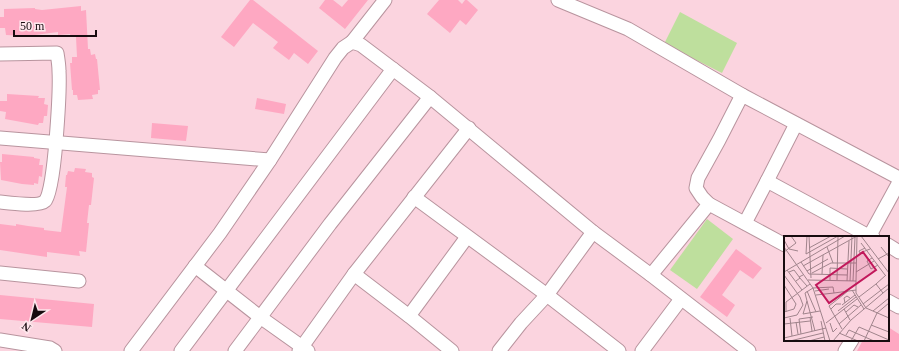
<svg xmlns="http://www.w3.org/2000/svg" width="899" height="351" viewBox="0 0 899 351" font-family="Georgia,serif">
<rect width="100%" height="100%" fill="#fbd4df"/>
<g fill="#bedf9d">
<path d="M680,12L737,43L722,73L664,44Z"/>
<path d="M707,219L733,239L697,289L670,270Z"/>
</g>
<g fill="#fea8c2">
<path d="M250,0H253L318,51L308,64L294,53L289,60L273,48L278,42L253,23L234,47L221,37Z"/>
<path d="M325,0H333L342,7L348,0H368L345,29L319,8Z"/>
<path d="M439,0H458L462,4L465,0H467L478,10L466,25L460,20L450,33L427,14Z"/>
<path d="M81,6V11L86,10L88,49H90L91,55L95,54L96,59H97L100,90H98V94L92,95L93,99L78,100L77,95H73V90H72L70,63H72V57H77L76,37H71L70,34L58,35V32L27,36L6,35L5,28H0V17H4V9L35,8V9L42,10Z"/>
<path d="M7,94L39,96L38,98H45L44,104L48,105L47,116H44L43,123H39L38,125L5,119L6,112L0,111V101H7Z"/>
<path d="M257,98L286,104L284,114L255,109Z"/>
<path d="M152,123L188,126L186,141L151,138Z"/>
<path d="M2,154L34,157V158L40,159L39,165H43L42,177L39,176L38,184L34,183V185L22,184L1,180L0,162H2Z"/>
<path d="M75,168L86,169L85,172L92,173V177L94,178L91,205H89L87,223H89L86,252L79,251L80,256L47,252V257L0,250V224L16,226V224L28,226L44,228V230L61,232L67,187H65L66,175H67L68,171L74,172Z"/>
<path d="M736,249L762,268L753,279L740,270L722,295L735,305L727,317L700,297Z"/>
<path d="M0,295L94,304L92,327L0,319Z"/>
<path d="M888,327L899,334V351H857L863,340H888Z"/>
</g>
<g fill="none" stroke-linecap="round" stroke-linejoin="round">
<g stroke="#b8949e" stroke-width="15">
<g id="minor">
<path d="M558,0L628,29L742,95"/>
<path d="M352,42L385,0"/>
<path d="M0,54L57,53C58,59 59,65 59,71C60,88 55,193 45,201C39,207 9,203 0,202"/>
<path d="M0,138L270,160"/>
<path d="M767,181L865,234L873,237"/>
<path d="M414,197L547,295L619,351"/>
<path d="M745,223L767,181L796,124"/>
<path d="M869,237L899,182"/>
<path d="M785,245L709,204L702,197L696,188L698,178L719,140L742,95L899,178"/>
<path d="M888,245L899,252"/>
<path d="M195,266L260,317L308,351"/>
<path d="M0,273L79,281"/>
<path d="M354,274L409,316L452,351"/>
<path d="M651,275L709,204"/>
<path d="M888,301L899,307"/>
<path d="M409,316L467,237"/>
<path d="M0,340L50,348L55,351"/>
<path d="M131,351L220,233L270,160L335,58L343,48L352,42L361,45L430,97L593,232L651,275L749,351"/>
<path d="M181,351L393,69"/>
<path d="M235,351L330,224L430,97"/>
<path d="M299,351L354,274L469,128"/>
<path d="M499,351L521,323L547,295L593,232"/>
<path d="M642,351L681,299"/>
<path d="M845,351L852,340"/>
</g>
</g>
<use href="#minor" stroke="#fff" stroke-width="13"/>
</g>
<g transform="translate(784 236)">
<rect width="105" height="105" fill="#fbd4df"/>
<path fill="none" stroke="#a0848c" stroke-width="1" d="M25,0L27,42M77,0L105,37M0,4L5,13L14,15M77,7L101,39M0,11L29,52L46,105M43,11L49,27M97,11L105,21M25,12L47,0M81,12L75,15L76,17L86,13M0,16L12,7L7,0M22,18L54,0M22,18L23,0M88,22L83,25L87,33L94,29M94,23L105,17M17,26L25,38L63,39M19,30L73,0M3,34L18,54M23,35L44,23M0,36L61,0M5,36L10,34L16,42L12,45M72,36L90,25M28,37L47,27H72M38,38L39,19M0,39L16,61L19,69L13,79L0,82M19,39L15,41L23,50M24,44L72,45L73,0M46,44V32L63,33M53,44L54,0M63,45L65,5M66,45L68,0M69,45L71,1M72,45V57L82,72L105,82M92,48L102,39M0,49L12,68L10,73L0,76M68,54L80,73M23,55L32,76M31,55L45,53M50,57L72,54M32,59L50,57L49,51L29,52L21,57L23,65L19,78L36,75M75,61L92,48L99,57M23,65L31,95M61,67L60,62L63,60L66,62M79,68L105,48M58,69L71,59M47,73L52,68H57M60,73L66,84M54,75L72,61M89,75L105,62M2,76V66L26,48M62,76L70,69L74,71M26,81L28,95M6,82L8,100M37,85L41,105M12,86L14,98M42,87L73,63M46,87L49,96L53,92M0,88L26,85M55,88L77,69M87,89L105,96M58,93L45,70L64,55M55,97L74,105M17,98L15,83L29,81M62,99L65,94L90,105M0,102L42,92M6,105L39,97M25,105L40,101M49,105L67,84L105,52M67,105L75,91L105,104M80,105L93,77L105,67"/>
<path fill="#c2185b" fill-opacity="0.15" stroke="#c2185b" stroke-width="2" d="M79,16L92,34L45,67L32,49Z"/>
<rect width="105" height="105" fill="none" stroke="#170b0f" stroke-width="2"/>
</g>
<g transform="translate(32 319) rotate(215)" stroke="#fee6ec" stroke-width="3" paint-order="stroke">
<path d="M0-3L7 15L0 10L-7 15Z" fill="#170b0f"/>
<text y="-6" font-size="11" font-weight="bold" text-anchor="middle" fill="#170b0f">N</text>
</g>
<path d="M14 30v6h82v-6" fill="none" stroke="#170b0f" stroke-width="2"/>
<text x="20" y="30" font-size="12" fill="#170b0f" stroke="#fee6ec" stroke-width="3" paint-order="stroke">50 m</text>
</svg>
